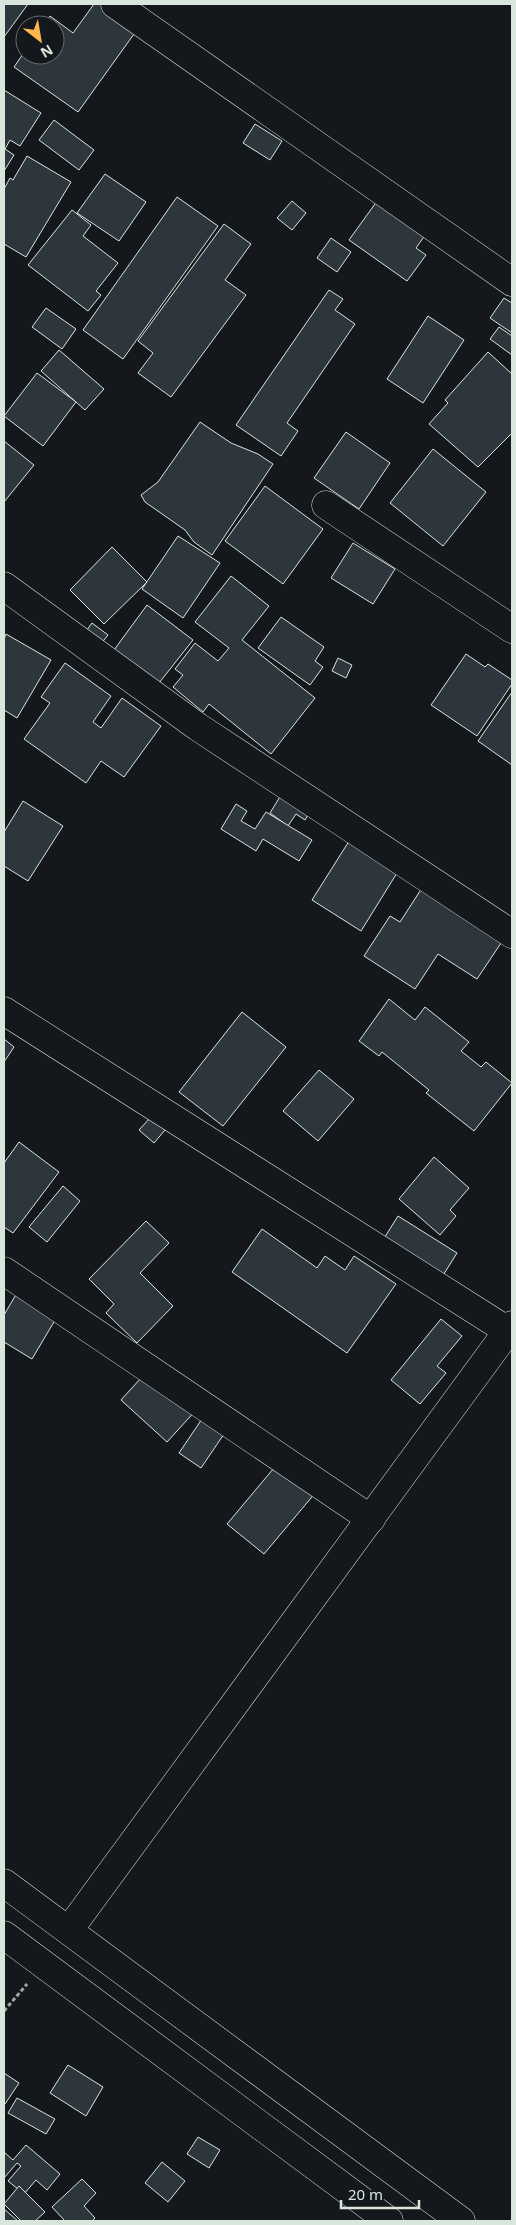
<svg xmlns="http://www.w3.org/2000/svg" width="516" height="2225" viewBox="0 0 516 2225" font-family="'Noto Sans',sans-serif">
<rect width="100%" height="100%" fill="#14181c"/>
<g fill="#2c363c" stroke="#d8e6dc">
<path d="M4,4H28L4,37Z"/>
<path d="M94,4H106L139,27L78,112L14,67L25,51V55H55V25H43L50,16L73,33Z"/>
<path d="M4,90L41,113L20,146L10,140L5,149L14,155L4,171Z"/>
<path d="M54,120L94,150L79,170L39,140Z"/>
<path d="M255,124L282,141L270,160L243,143Z"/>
<path d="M27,156L71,182L26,257L4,244V189L10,178L13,180Z"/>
<path d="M105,174L146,202L119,241L77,213Z"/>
<path d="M177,197L218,226L123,359L83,330Z"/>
<path d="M380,197L428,231L416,248L426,255L407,281L349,240Z"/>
<path d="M292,201L306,213L292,230L277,218Z"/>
<path d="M72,210L91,225L83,236L118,263L96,291L101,295L88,311L28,265Z"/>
<path d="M224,224L251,244L225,280L246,295L171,397L138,373L153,353L138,341Z"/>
<path d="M331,238L351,252L337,272L317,258Z"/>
<path d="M329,290L343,299L335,310L355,324L287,423L298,431L281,456L236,425Z"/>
<path d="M504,298L512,303V333L490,318Z"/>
<path d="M46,308L76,329L62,349L32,327Z"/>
<path d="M428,316L464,340L423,403L387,379Z"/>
<path d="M499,327L512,336V355L490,339Z"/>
<path d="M59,350L104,389L85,410L41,371Z"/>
<path d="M488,352L512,374V433L478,467L429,424L448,403L445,400Z"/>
<path d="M37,373L76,402L43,446L4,416Z"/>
<path d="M200,422L231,443L258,454L273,464L212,555L194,542L185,530L145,502L141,495L158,482Z"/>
<path d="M346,432L390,463L359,509L314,478Z"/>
<path d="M4,441L34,465L4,502Z"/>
<path d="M433,449L486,492L443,546L390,503Z"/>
<path d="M265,486L323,529L283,584L225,541Z"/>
<path d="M178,536L220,563L183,618L142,589Z"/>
<path d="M353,543L395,569L373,604L331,578Z"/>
<path d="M112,547L147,582L104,624L70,590Z"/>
<path d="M231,576L269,606L242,640L315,698L271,754L209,704L203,712L173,687L183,675L175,669L195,643L218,661L229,648L195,622Z"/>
<path d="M147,605L193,640L159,683L114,650Z"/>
<path d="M281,617L324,647L315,661L323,667L310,685L258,648Z"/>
<path d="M92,623L108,635L100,645L84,634Z"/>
<path d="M6,634L51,660L17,718L4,710V639Z"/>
<path d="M466,654L485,667L488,664L512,680V684L477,736L431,705Z"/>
<path d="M338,658L352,665L346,678L332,671Z"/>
<path d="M65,663L111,696L93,722L101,728L122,698L161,726L124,777L101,761L86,783L24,739L50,703L41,697Z"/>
<path d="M512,692V765L478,741Z"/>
<path d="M289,782L317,800L305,820L296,814L288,826L270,813Z"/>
<path d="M23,801L63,826L28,881L4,866V832Z"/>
<path d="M236,804L247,811L241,821L255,829L266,812L312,840L299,861L263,839L256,851L221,829Z"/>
<path d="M361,822L410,852L361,931L312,900Z"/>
<path d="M433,871L507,934L477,979L438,954L415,989L364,956L390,916L400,922Z"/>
<path d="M389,999L415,1020L425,1007L469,1042L461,1051L481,1067L486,1062L512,1083L474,1131L426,1093L429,1090L382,1052L379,1056L359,1041Z"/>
<path d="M242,1012L286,1047L223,1126L179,1092Z"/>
<path d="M4,1039L14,1047L4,1062Z"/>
<path d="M319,1070L354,1099L318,1141L283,1111Z"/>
<path d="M150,1118L165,1130L154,1143L139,1130Z"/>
<path d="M19,1142L59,1172L13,1233L4,1227V1163Z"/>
<path d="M434,1157L469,1188L450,1210L456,1216L440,1235L399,1199Z"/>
<path d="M63,1186L80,1201L47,1242L29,1227Z"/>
<path d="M398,1216L457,1253L442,1277L383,1240Z"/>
<path d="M146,1221L169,1243L140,1273L173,1306L137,1343L106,1313L114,1304L89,1279Z"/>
<path d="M262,1229L317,1268L325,1256L345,1270L354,1256L396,1284L347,1353L232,1272Z"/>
<path d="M21,1286L61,1310L32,1359L4,1342V1315Z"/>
<path d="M441,1319L462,1336L437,1366L446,1373L420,1404L391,1380Z"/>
<path d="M151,1367L197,1409L167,1442L121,1400Z"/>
<path d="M204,1416L226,1431L201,1468L179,1453Z"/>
<path d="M279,1462L316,1492L264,1554L227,1524Z"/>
<path d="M68,2065L103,2087L86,2116L50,2093Z"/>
<path d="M4,2073L19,2083L5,2104L4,2103Z"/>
<path d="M17,2098L55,2119L46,2134L8,2113Z"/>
<path d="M198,2137L220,2150L209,2168L187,2154Z"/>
<path d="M26,2145L60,2174L47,2190L36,2180L24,2194L8,2181L21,2166L17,2163L4,2178V2152L13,2160Z"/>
<path d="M162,2162L185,2181L168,2202L145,2183Z"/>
<path d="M82,2179L96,2193L84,2206L95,2218L92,2221H65L52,2207Z"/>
<path d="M19,2186L45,2212L35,2221H21L4,2204Z"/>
<path d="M4,2209L18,2221H4Z"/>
</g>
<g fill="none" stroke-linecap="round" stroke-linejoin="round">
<g stroke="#d8e6dc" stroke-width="29">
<g id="minor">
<path d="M115,4L512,282"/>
<path d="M326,505L512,629"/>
<path d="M4,586L198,727L512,934"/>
<path d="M4,1011L508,1331"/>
<path d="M4,1271L371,1519"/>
<path d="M69,1930L512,1325"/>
</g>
</g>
<g stroke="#d8e6dc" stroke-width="29">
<g id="highway">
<path d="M4,1883L461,2221"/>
<path d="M4,1935L389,2221"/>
</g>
</g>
<path stroke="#9da8a2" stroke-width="3" stroke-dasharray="4 2.5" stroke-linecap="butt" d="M4,2011L27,1984"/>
<use href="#minor" stroke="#14181c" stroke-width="28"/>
<use href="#highway" stroke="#14181c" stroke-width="28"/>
</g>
<rect width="516" height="2225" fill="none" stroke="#d8e6dc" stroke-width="10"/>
<g transform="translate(40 40) rotate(149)"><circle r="24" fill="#14181c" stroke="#626a69"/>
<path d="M0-4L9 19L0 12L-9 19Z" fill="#ffb74d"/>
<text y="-8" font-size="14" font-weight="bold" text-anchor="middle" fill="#d8e6dc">N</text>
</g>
<path d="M341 2200v8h78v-8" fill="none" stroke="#d8e6dc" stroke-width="2.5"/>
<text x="348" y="2200" font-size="15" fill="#d8e6dc" stroke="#14181c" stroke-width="4" paint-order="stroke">20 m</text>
</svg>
